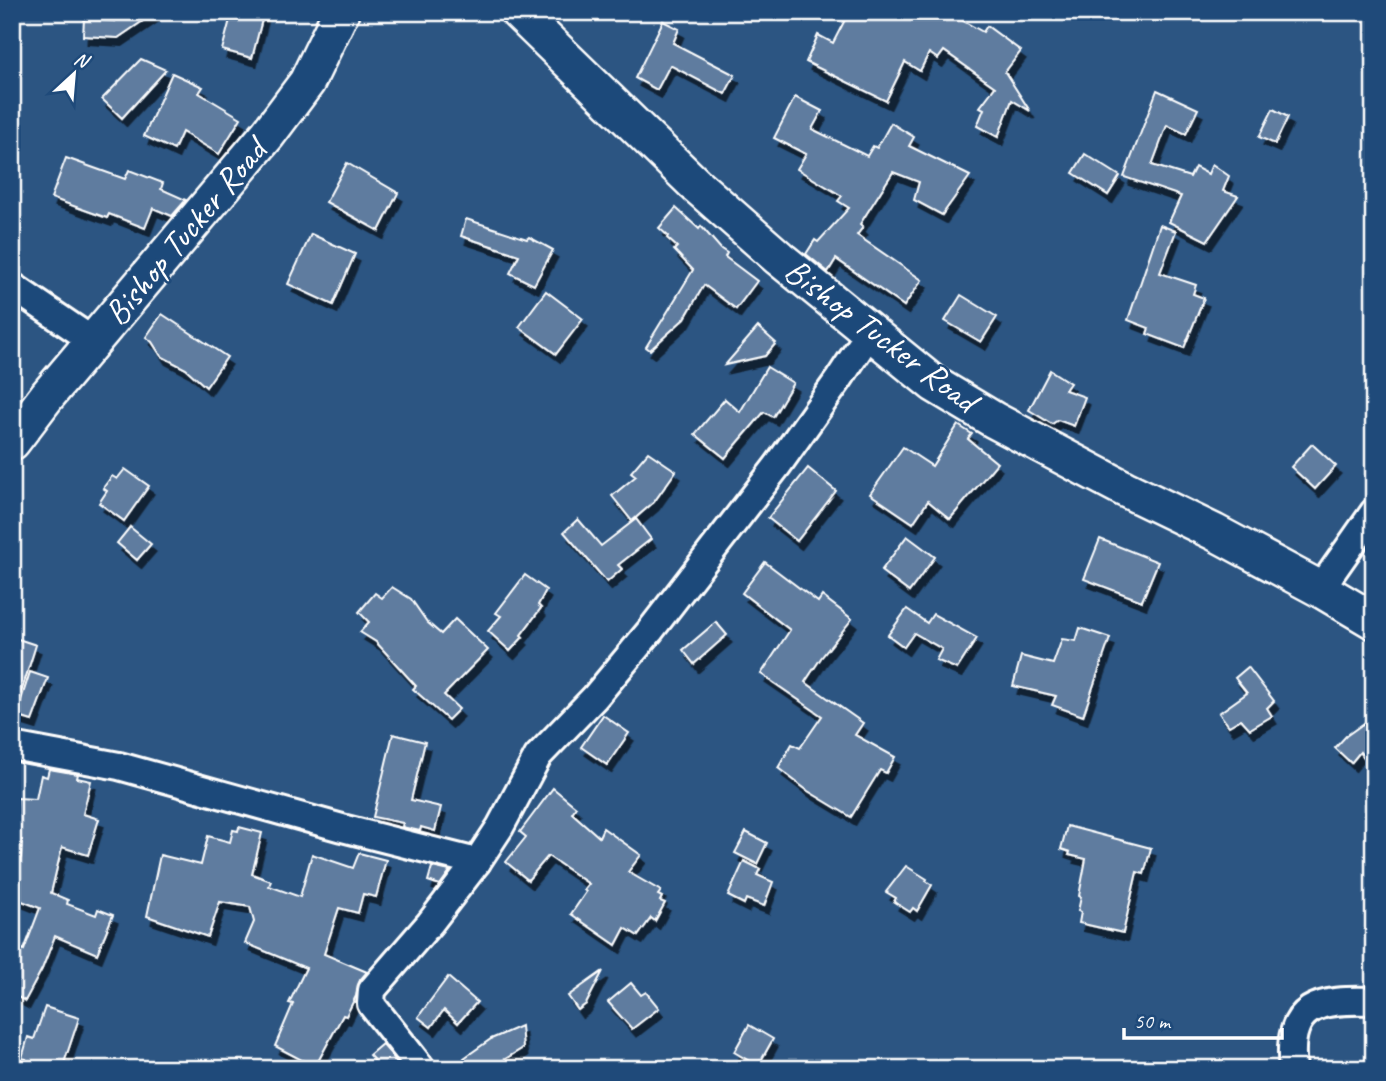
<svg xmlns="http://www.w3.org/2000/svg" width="1386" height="1081" viewBox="0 0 1386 1081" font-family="Caveat,sans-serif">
<defs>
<filter id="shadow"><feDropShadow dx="4.5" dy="8" stdDeviation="0" flood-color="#0009"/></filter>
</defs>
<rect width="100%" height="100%" fill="#2c5582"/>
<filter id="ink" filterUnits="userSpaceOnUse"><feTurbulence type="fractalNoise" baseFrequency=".0143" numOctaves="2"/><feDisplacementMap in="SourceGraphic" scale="14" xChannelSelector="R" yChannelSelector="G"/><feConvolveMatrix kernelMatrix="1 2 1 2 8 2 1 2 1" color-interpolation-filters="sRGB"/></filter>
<g filter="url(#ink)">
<g fill="#5e7c9f" stroke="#fff" stroke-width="2" filter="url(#shadow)">
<path d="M108,12H156L118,38L83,36L84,19L114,21Z"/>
<path d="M232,12H264L252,58L222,50Z"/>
<path d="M849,12H947L983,32L987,26L1021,51L1005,72L1030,111L1012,100L998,137L977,126L984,109L980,107L995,87L944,51L938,59L929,53L920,71L905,62L886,101L806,62L818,35L833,43Z"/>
<path d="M663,21L679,29L673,43L735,75L725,94L670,65L657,90L635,78Z"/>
<path d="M141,59L166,70L122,118L102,99Z"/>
<path d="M172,73L203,87L199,93L241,118L219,154L182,132L174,150L144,136Z"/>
<path d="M1157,90L1198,109L1186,134L1167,125L1152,165L1190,177L1195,167L1208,174L1212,164L1229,176L1223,191L1238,196L1207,241L1169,222L1181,196L1124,177Z"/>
<path d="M795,97L822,111L812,129L867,156L873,146L877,148L891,123L914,137L909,146L970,176L942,215L914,200L919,182L893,172L860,224L863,227L857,235L922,280L904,306L836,259L828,272L806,254L815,240L818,242L849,208L838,201L842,196L797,169L806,154L774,138Z"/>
<path d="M1273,109L1288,117L1275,144L1259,137Z"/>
<path d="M1085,154L1120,176L1108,195L1073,173Z"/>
<path d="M66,158L125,179L129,170L163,183L161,189L186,200L172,216L153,208L145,228L109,214L107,218L51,198Z"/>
<path d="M347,163L398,193L379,231L326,202Z"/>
<path d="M676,208L699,229L701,226L721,249L727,253L725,257L757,281L736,309L704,285L685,318L650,350L646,347L693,270L674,250L677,247L667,238L668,236L659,228Z"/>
<path d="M466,219L527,239L529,237L553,250L534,285L510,273L519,255L461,236Z"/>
<path d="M1160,225L1176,231L1160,273L1196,285L1193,294L1204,298L1184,348L1147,334L1149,328L1128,320Z"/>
<path d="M311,234L355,254L333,305L288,284Z"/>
<path d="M546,291L583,319L556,354L519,327Z"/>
<path d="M961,295L997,317L981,342L945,321Z"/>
<path d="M162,314L227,357L206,387L186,369L161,356L152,342L146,337Z"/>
<path d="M758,327L776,343L765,356L725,365Z"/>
<path d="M767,367L793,383L773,417L764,412L725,458L695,434L725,399L740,412Z"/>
<path d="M1050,370L1070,383L1065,390L1085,397L1074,426L1058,420L1052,424L1029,410Z"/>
<path d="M958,425L972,434L968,439L997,463L950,519L928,501L913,523L870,494L903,447L932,466Z"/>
<path d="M1312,444L1336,466L1315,489L1291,467Z"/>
<path d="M648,452L676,471L654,502L632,521L612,496L636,476L631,472Z"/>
<path d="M808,468L836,491L797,541L768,518Z"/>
<path d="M125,469L149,486L124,521L99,503L107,491L103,488L112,476L117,479Z"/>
<path d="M578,519L601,546L636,519L651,539L618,565L622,569L607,582L564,532Z"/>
<path d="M130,527L151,544L137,560L117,543Z"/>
<path d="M907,536L935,557L909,592L881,571Z"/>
<path d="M1100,539L1158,562L1142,601L1084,579Z"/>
<path d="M765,562L818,602L822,596L852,619L821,658L805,682L863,723L855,735L895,757L886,773L880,770L851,817L808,791L778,768L792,744L800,748L822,716L761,674L790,630L742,593Z"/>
<path d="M525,575L546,590L538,605L541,608L521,635L523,637L510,651L488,631L501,616L496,613Z"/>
<path d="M392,587L411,599L427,622L441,634L455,619L488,650L444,695L459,709L448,720L413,689L416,686L376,642L360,632L369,622L359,612L375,593L382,598Z"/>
<path d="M907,609L927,623L933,614L977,638L957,669L936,660L942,649L914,633L904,647L888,635Z"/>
<path d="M716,622L727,635L694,664L683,650Z"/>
<path d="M1080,628L1110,638L1083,716L1052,705L1056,696L1013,686L1021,656L1053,664L1062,639L1076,641Z"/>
<path d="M12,637L36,645L16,708H12Z"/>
<path d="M1248,667L1274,701L1267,708L1272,716L1250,729L1241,719L1229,726L1219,713L1247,693L1235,678Z"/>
<path d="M30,672L48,678L32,721L16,716Z"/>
<path d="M603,715L629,733L607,765L581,747Z"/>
<path d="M1374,716V771L1360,752L1351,763L1335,748L1346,736Z"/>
<path d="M393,734L425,742L411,800L441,807L435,831L421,827L420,831L402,827L403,823L373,817Z"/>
<path d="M49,769L78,774L77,778L91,781L83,814L99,819L88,855L62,847L51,893L68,900L67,904L96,915L98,909L113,915L97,954L55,936L42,969L25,1001L12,994V944L24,950L40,908L12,897V879L21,857L22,840L12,838V809L16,810L17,798L36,799L41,775L47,777Z"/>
<path d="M553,788L576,807L572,813L599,837L603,828L641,855L628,872L661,891L658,895L662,897L660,901L665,903L655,921L651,918L638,936L625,928L616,945L571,914L586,892L584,890L589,884L548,856L528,880L506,862L526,837L520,832Z"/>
<path d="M1067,826L1151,848L1144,874L1137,872L1123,933L1079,923L1081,912L1078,911L1081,897L1079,896L1086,859L1069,855L1070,852L1061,849Z"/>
<path d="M239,827L262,833L252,874L271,881L269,886L300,897L312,854L353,868L359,853L386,860L376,897L363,894L358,913L339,908L324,954L367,972L360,980L356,996L346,1016L343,1015L315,1067L275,1046L293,1004L289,1003L306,968L245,943L254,922L250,907L220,902L208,937L147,916L160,855L201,865L208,836L230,842L233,830L238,831Z"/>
<path d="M746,832L767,843L757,864L735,853Z"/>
<path d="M744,861L760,869L757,875L773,882L764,906L746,899L744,904L728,896Z"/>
<path d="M906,866L927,879L926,881L932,885L917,911L913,908L910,912L894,902L896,898L886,892Z"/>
<path d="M432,867L450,871L440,885L428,881Z"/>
<path d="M603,971L586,1004L578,1010L568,996Z"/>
<path d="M448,977L477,1002L458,1023L444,1010L431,1027L418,1017Z"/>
<path d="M631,983L641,995L646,992L659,1008L632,1029L608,1002Z"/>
<path d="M45,1007L79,1018L62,1069H23L26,1059L22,1058L28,1037L34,1039Z"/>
<path d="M749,1025L773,1039L758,1066L734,1052Z"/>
<path d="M521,1026L523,1048L489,1069H471L464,1058L491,1039Z"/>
<path d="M382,1044L389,1052L402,1069H382L369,1055Z"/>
</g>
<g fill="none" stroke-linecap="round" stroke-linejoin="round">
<g stroke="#fff" stroke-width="32">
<g id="minor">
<path d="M12,286L93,341"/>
<path d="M1320,589L1374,512"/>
<path d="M12,746L119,766L342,828L477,862"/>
<path d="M422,1069L371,1004L372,990L430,923L477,862L500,827L538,756L595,697L650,631L778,465L839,379L870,332"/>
<path d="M1293,1069C1285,1004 1319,999 1374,1001"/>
</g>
</g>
<g stroke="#fff" stroke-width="40">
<g id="major">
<path d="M518,12L696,185L779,258L934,384L994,420L1125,489L1214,532L1320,589L1374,621"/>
<path d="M12,442L47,396L268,134L307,82L341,12"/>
</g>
</g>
<use href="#minor" stroke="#1f4a7a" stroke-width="26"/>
<use href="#major" stroke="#1f4a7a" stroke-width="35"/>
</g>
</g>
<g text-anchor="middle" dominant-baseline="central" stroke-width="5" stroke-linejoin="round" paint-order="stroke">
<g font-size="35" fill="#fff" stroke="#1f4a7a">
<text transform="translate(185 232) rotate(-50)">Bishop Tucker Road</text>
<text transform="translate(881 335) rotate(37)">Bishop Tucker Road</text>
</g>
</g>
<rect width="1386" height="1081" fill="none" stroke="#1f4a7a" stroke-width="42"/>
<rect x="21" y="21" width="1344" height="1039" fill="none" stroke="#fff" stroke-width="2.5" filter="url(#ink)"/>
<g transform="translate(74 74) rotate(26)" stroke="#1f4a7a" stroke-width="5" paint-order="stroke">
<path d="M0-5L12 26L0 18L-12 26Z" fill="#ffffff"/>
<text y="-10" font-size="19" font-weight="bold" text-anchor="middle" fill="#ffffff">N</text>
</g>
<path d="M1124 1028v10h158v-10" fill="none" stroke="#ffffff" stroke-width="3.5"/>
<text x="1134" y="1028" font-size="21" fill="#ffffff" stroke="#1f4a7a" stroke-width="5" paint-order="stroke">50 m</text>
</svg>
